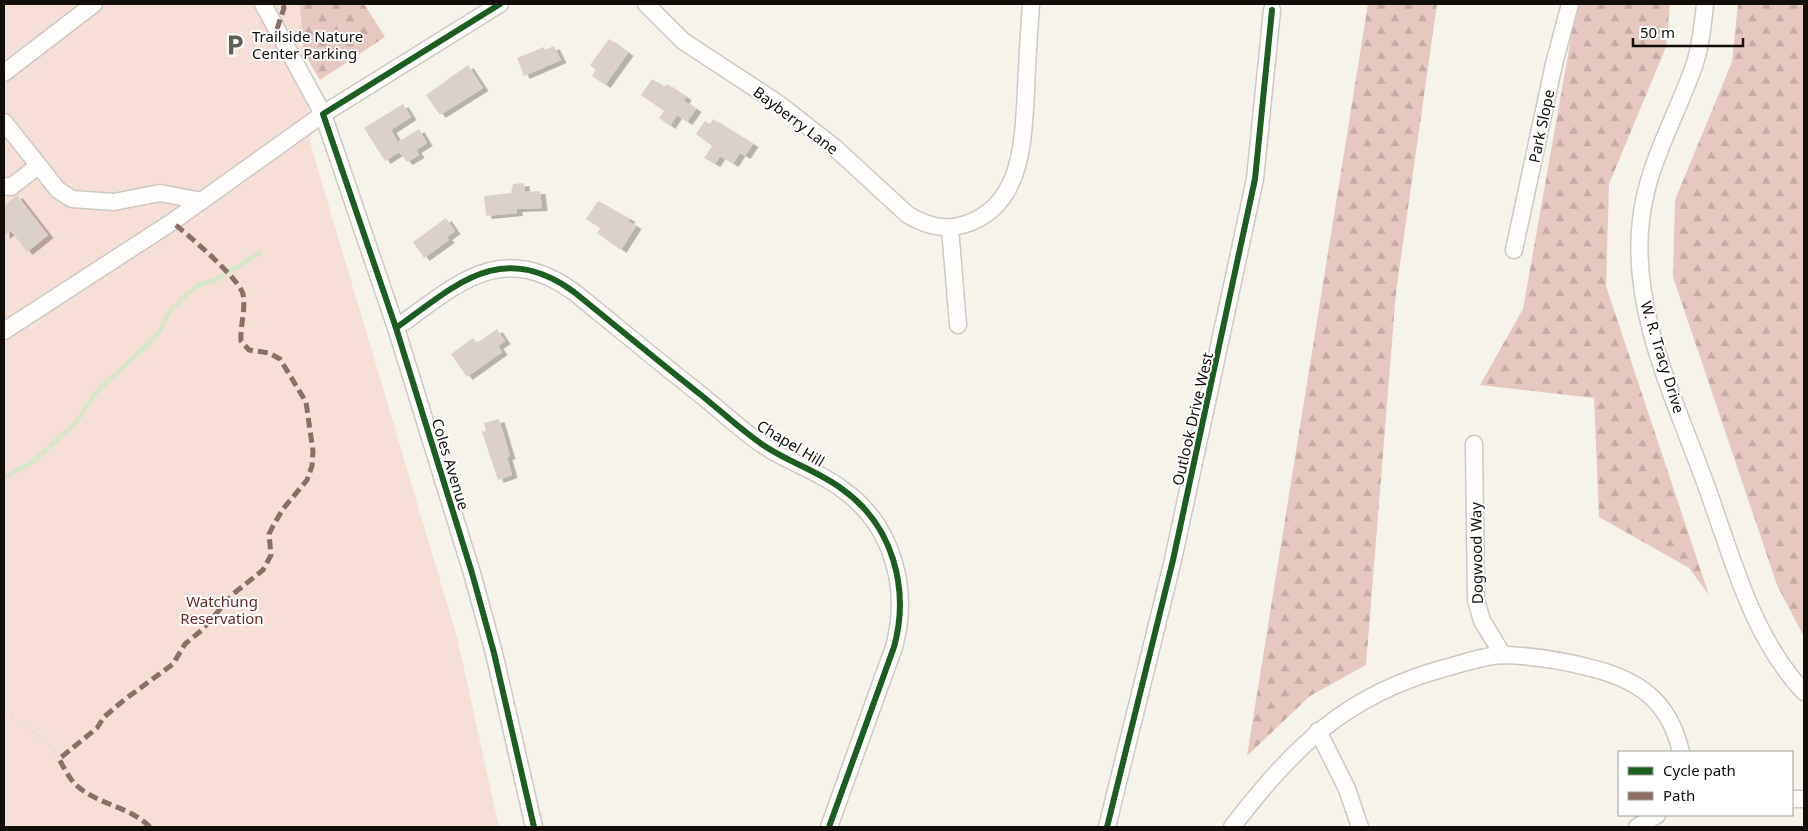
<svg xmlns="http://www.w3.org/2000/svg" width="1808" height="831" viewBox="0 0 1808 831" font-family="'Noto Sans',sans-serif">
<defs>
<pattern id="forest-firs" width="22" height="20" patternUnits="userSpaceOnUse" patternTransform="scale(1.25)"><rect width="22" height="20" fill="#e6c8c0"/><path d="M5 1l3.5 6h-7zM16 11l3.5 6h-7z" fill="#c4aba4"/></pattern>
<filter id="shadow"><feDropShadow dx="5.5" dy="3" stdDeviation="0" flood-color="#0004"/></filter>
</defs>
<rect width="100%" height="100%" fill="#f6f3eb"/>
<g fill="url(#forest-firs)">
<path d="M275,4H364L385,37L320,80Z"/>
<path d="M1368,4H1437L1396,292L1366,665L1310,696L1247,756Z"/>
<path d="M1577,4H1670L1666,47L1609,184L1606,286L1709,595L1689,568L1599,517L1594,398L1480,385L1523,309Z"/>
<path d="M1738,4H1804V637L1777,585L1673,277L1675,200L1732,62Z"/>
</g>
<path fill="#f6dfd7" d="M4,4H300L311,146L457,637L499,827H4Z"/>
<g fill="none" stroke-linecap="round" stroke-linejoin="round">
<path stroke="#d6e7c7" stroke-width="4.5" d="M4,478L34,461L76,422L97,391L150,342L160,331L169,312L188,293L201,284L215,280L260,253"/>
</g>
<g fill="#dbd1c8" filter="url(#shadow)">
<path d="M609,39L628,53L605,85L592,76L596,70L590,65Z"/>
<path d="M554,46L561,60L524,76L517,58L544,47L545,50Z"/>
<path d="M468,65L483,88L440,115L426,95Z"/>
<path d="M652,79L664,87L667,84L686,97L684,101L696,109L687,122L677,115L670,126L659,118L664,111L641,95Z"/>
<path d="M403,104L411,117L391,130L398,142L419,129L427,143L416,150L419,155L407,162L399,152L385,161L364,128Z"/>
<path d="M713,119L753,144L745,156L740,153L733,164L720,156L715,164L704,158L712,146L696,134L705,121L710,124Z"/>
<path d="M524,183L525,192L540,191L542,208L517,209V213L486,216L484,196L511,193L513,184Z"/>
<path d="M17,195L48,235L27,252L11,231L4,236V206Z"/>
<path d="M598,201L630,219L628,221L636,226L621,250L597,233L600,228L586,219Z"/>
<path d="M446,218L455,231L447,237L449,240L424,258L413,242Z"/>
<path d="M497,329L505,341L498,346L502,352L467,377L451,354L473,338L477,343Z"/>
<path d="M499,419L510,456L507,457L512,475L498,480L482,432L486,431L484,423Z"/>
</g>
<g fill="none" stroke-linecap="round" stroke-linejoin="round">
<g stroke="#ccc9c3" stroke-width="19">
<g id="minor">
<path d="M263,4L323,114L396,328L472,573L494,653L534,827"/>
<path d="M646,4L683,41L779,104L834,147L908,215C927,226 945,231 966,224C1023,205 1023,140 1026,91C1027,62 1029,33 1031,4"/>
<path d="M1705,4C1703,24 1701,44 1695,63C1677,116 1647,164 1641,220C1630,311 1676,402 1706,485C1732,556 1751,636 1804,692"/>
<path d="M4,73L94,4"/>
<path d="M4,122L58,190L72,199L114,202L160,193L202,201"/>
<path d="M4,186L11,187L38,166"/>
<path d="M950,228L958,325"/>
<path d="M1514,250L1554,64L1570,4"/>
<path d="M396,328C456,285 501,239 574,292C616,326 658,361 701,395C721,411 741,430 763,445C788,462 818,471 842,489C893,525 910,589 894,647L829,827"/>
<path d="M4,331L172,222L323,114L500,4"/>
<path d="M1474,444L1476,600L1482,621L1503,655"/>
<path d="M1318,731L1347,789L1360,827"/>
<path d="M1792,799H1804"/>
<path d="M1107,827L1173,560L1255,179L1272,10"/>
<path d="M1232,827C1294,747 1345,695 1445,668C1464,663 1485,655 1505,655C1533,656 1560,660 1587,667C1638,679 1669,700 1681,752"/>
<path d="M1637,827L1657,815"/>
</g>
</g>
<path stroke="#e2e0de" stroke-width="2.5" stroke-dasharray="4 4" stroke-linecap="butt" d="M4,712L49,743L59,759"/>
<use href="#minor" stroke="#fefdfc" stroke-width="16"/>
<g stroke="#8d6e63" stroke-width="5" stroke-dasharray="10 5" stroke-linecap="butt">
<path d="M277,29L284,8L283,4"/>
<path d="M150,827C129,806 98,805 76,785C69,778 64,768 59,759L97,728L104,717L124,700L173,664L185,644L202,630L233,594L263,570L271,555L269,534L273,526L283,509L307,480L312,466L313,451L306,402L280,359L269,353L249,350L241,341C240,325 246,310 243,294C238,277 187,234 172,222"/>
</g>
<g stroke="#fff" stroke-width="9">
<g id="cycleway">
<path d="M500,4L323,114L396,328L472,573L494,653L534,827"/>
<path d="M396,328C456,285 501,239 574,292C616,326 658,361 701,395C721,411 741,430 763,445C788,462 818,471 842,489C893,525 910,589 894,647L829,827"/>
<path d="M1107,827L1173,560L1255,179L1272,10"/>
</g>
</g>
<use href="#cycleway" stroke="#1b5e20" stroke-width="6"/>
</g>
<defs>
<g id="parking-bare" transform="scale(1.725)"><path d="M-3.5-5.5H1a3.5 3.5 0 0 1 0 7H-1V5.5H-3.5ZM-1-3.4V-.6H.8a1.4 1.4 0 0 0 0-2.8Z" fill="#625f59" stroke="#fff" stroke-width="2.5" paint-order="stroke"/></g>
</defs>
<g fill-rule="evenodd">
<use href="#parking-bare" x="235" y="45"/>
</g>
<g text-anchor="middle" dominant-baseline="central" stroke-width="4" stroke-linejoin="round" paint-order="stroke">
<g font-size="15" fill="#120f0b" stroke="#fff" text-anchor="start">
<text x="252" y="36">Trailside Nature<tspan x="252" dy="17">Center Parking</tspan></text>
</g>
<g font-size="15" fill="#120f0b" stroke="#fff">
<text transform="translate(796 120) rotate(37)">Bayberry Lane</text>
<text transform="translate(1541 126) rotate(-78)">Park Slope</text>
<text transform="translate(1663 357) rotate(73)">W. R. Tracy Drive</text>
<text transform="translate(1192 419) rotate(-77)">Outlook Drive West</text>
<text transform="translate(791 443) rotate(31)">Chapel Hill</text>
<text transform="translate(451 464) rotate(73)">Coles Avenue</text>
<text transform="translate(1476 553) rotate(-91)">Dogwood Way</text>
</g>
<g font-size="15" fill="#682821" stroke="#fff">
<text x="222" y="601">Watchung<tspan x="222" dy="17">Reservation</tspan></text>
</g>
</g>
<rect width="1808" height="831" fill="none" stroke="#120f0b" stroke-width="10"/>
<rect x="1618" y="751" width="175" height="65" fill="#ffffff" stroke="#a09f9d"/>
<rect x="1628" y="767" width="25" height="8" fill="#1b5e20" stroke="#a09f9d"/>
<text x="1663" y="776" font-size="15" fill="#120f0b">Cycle path</text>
<rect x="1628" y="792" width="25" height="8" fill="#8d6e63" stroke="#a09f9d"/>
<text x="1663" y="801" font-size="15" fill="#120f0b">Path</text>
<path d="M1633 38v8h110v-8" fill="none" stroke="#120f0b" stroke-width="2.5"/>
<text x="1640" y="38" font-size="15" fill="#120f0b" stroke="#ffffff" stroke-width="4" paint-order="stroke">50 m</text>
</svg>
